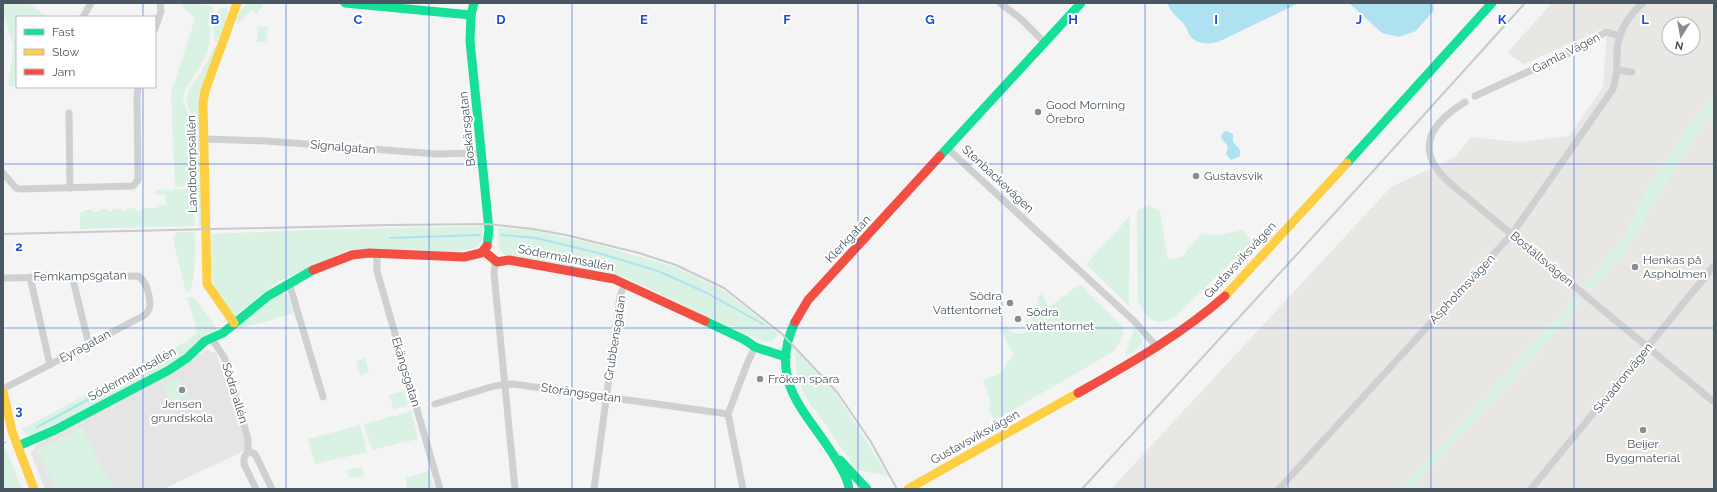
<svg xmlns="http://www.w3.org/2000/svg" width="1717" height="492" viewBox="0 0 1717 492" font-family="Raleway,sans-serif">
<rect width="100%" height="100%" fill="#f4f4f4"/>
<path fill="#e8e7e3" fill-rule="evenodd" d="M1552,3H1714V489H1111L1391,187L1455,157L1471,137L1520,142L1569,136L1603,87L1607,27L1524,64L1507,53ZM1669,24H1693V48H1669Z"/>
<path fill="#e6e5e6" d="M207,350L216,353L246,442V450L163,489H113L82,428L37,450L56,489H45L31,454L35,446Z"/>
<g fill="#d9f2e3">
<path d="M3,3H28L48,17H17V86H8L14,47L3,13Z"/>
<path d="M180,3L207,5L214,8C210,24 212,42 205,57C201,67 183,89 183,97C183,106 191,116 192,126C194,145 193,165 193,185L191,186L175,187L171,93L195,19Z"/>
<path d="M252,3L262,4V7L256,14L252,10L236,25C236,14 242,6 252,3Z"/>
<path d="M221,8L228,9L224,28L217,40L220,41L215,42C213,33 212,15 221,8Z"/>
<path d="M258,26L268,27L266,42H257Z"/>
<path d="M215,47L218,49L199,135L196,134C195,120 187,109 187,98C187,88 197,80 202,71C206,64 210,57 213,49Z"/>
<path d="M1714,93V113L1702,127L1683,155L1630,245L1592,292L1584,286L1625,236L1644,194L1684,133Z"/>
<path d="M200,137L202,227H199L196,140Z"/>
<path d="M192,189L194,190L195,226L80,229V212H85V210H93L94,212H99V209H107L108,212L113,211V209H121L122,211H127V209L135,208L136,211H141V208H156V205H166V194H153L157,190Z"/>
<path d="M1149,205L1160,212L1168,260L1182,257L1201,234L1221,235L1242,230L1253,241L1176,316C1156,328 1148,320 1138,302L1137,211Z"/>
<path d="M1130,216L1129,306L1086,264Z"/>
<path d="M482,226L483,236L481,243L475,248L467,250L448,252L406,251L390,253L368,248L337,255L276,283L233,317L215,291L210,261L211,234L306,230Z"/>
<path d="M498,228L532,230L591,243L675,267L723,290L779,334L773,341L765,342L730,328L627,278L504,255L499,247Z"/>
<path d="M176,232H195C196,252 195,271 191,290L186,293L173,239Z"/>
<path d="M1080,284L1124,328L1119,344L1113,352L995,420L988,409L991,403L983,380L1001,373L1013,354L1000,329L1006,325C1011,333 1017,336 1026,332C1033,324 1033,318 1028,309L1039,303L1037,297L1042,294L1049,307Z"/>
<path d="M282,293L288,295L293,313L233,331L234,327Z"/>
<path d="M187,297H192L196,300L219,332L199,342L177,359L149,375L71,416L31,435L25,433L22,429L187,341L197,332Z"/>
<path d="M1574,298L1581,303L1535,356L1411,489H1401Z"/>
<path d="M1134,328C1149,343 1140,349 1125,356Z"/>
<path d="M795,350L835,392L888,476L857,470L805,396L797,376Z"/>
<path d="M365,358L369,372L360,375L356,361Z"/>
<path d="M179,377L188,396L172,404L163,385Z"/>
<path d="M404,391L408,405L394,410L389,395Z"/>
<path d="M411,411L418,439L372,450L364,424Z"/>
<path d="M360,425L367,452L315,464L308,439Z"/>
<path d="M82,428L113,489H56L37,450Z"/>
<path d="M6,449L22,489H3V451Z"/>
<path d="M362,467L364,476L349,478L347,470Z"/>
<path d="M429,471L434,489H407L406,478Z"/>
</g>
<g fill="#aee2f0">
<path d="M1167,3H1299L1218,42C1208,44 1195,45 1189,34C1187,30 1186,26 1183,23C1176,16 1171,12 1167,3Z"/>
<path d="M1349,3H1433L1434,10L1416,31L1399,37L1382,33Z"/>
<path d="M1226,131L1233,134V142L1240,150V156L1231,160L1226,154L1228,146L1221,138L1222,134Z"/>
</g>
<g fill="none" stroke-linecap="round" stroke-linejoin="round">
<g stroke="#aee2f0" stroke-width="2">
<path d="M501,235L536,238L598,253L658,271L707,293L763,324"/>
<path d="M390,238L480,235"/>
<path d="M37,427L177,352"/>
<path d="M3,444L6,442"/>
</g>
<g stroke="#ced0d2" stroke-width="7">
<path d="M1000,3L1021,19L1044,42"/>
<path d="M83,17L91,3"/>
<path d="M155,29L161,11L160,3"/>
<path d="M1617,70L1632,72"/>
<path d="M1475,96L1569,53L1606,32L1620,36"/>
<path d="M1465,102C1441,117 1416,139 1437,169C1441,175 1447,180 1452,185L1714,402"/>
<path d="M69,113L70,188"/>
<path d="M205,139L266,141L437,154L482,153"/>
<path d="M948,149L1134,321L1157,347"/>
<path d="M3,173L16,188L20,189L133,186L138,180L137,97L138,87"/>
<path d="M377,254V271L385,299L440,489"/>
<path d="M497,262L495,265L494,273L515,489"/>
<path d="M72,276L89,345"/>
<path d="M30,277L50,365"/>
<path d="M3,278L138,276C146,280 152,299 149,309C148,312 146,314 143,316L3,389"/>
<path d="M289,283L323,397"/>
<path d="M212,339L224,357L232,383L248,439V451L244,458V464L256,489"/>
<path d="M435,404L494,386L513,384L728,414"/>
<path d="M248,451L255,454L272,489"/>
<path d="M594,489L620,296L625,283"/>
<path d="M743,489L728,414L747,364L755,347"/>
<path d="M1279,489L1512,234L1613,89C1617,77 1617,65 1617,52C1618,31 1628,16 1643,3"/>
<path d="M1531,489L1714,266"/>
</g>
<g stroke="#16e098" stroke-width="9">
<path d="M345,3L471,15"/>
<path d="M474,3L471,15L470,41L489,230L487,246"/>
<path d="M940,156L1081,3"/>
<path d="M1347,163L1492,3"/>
<path d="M705,321L745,340L755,347L786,357"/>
<path d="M795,322C766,384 809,413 837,461C842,470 848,478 849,489"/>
<path d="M18,446L55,430L169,370L187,358L205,341L223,333L268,296L313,270"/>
<path d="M840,460L867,489"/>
</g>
<g stroke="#ffcf43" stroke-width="9">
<path d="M1225,296L1347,163"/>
<path d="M234,323L207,284L203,103L205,91L237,3"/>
<path d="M3,392L12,431L34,489"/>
<path d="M908,489L1078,393"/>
</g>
<g stroke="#f24e42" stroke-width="9">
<path d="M484,251L497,262L509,260L614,279L705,321"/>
<path d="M313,270L352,255L369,253L464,257L481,253L487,246"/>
<path d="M795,322L808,300L940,156"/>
<path d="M1078,393C1129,364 1181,335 1225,296"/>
</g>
<g stroke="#c9cacc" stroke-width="2">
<path d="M3,234L389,225L488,224L533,229L566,235L639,253L676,265L724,288L782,334L837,392L871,442L897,489"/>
<path d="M1082,489L1375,169L1525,3"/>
</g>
</g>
<path fill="none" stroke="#1d4ed8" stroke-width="1" stroke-opacity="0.55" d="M143,3V17M286,3V489M429,3V489M572,3V489M715,3V489M858,3V489M1002,3V489M1145,3V489M1288,3V489M1431,3V489M1574,3V489M143,87V489M3,164H1714M3,328H1714"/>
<g fill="#868d94" stroke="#fff" stroke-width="1.5">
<circle cx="1038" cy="112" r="4"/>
<circle cx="1196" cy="176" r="4"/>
<circle cx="1635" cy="267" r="4"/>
<circle cx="1010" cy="303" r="4"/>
<circle cx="1018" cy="319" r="4"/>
<circle cx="760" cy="379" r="4"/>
<circle cx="182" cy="390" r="4"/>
<circle cx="1643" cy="430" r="4"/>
</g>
<g text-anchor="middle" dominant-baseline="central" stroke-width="4" stroke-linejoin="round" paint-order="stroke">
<g font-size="12" fill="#4a5661" stroke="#fff">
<text transform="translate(1566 53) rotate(-27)">Gamla Vägen</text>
<text transform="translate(467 129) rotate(-96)">Boskärsgatan</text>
<text transform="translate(343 147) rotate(5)">Signalgatan</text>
<text transform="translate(192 164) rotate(-91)">Landbotorpsallén</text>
<text transform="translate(998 179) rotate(43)">Stenbackevägen</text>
<text transform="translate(848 239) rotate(-47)">Klerkgatan</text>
<text transform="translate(566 258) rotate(11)">Södermalmsallén</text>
<text transform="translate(1542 259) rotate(40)">Boställsvägen</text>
<text transform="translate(1240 260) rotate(-47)">Gustavsviksvägen</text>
<text transform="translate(80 276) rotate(-1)">Femkampsgatan</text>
<text transform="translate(1462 289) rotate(-47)">Aspholmsvägen</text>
<text transform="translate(615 338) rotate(-81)">Grubbensgatan</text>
<text transform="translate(85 346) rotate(-28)">Eyragatan</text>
<text transform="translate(406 372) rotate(73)">Ekängsgatan</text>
<text transform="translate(132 374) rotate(-29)">Södermalmsallén</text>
<text transform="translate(1623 378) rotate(-51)">Skvadronvägen</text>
<text transform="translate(235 393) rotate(73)">Södra allén</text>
<text transform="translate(581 393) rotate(8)">Storängsgatan</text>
<text transform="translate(975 437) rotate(-29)">Gustavsviksvägen</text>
</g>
<g font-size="12" fill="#4a5661" stroke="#fff" text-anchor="start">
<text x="1046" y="105">Good Morning<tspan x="1046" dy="14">Örebro</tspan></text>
<text x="1204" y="176">Gustavsvik</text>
<text x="1643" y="260">Henkas på<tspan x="1643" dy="14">Aspholmen</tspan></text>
<text x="1002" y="296" text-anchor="end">Södra<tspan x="1002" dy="14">Vattentornet</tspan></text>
<text x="1026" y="312">Södra<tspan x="1026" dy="14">vattentornet</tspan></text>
<text x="768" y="379">Fröken spara</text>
<text x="182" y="404" text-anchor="middle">Jensen<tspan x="182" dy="14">grundskola</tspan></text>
<text x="1643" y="444" text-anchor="middle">Beijer<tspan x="1643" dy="14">Byggmaterial</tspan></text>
</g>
</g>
<g font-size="13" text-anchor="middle" font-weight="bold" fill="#1d4ed8" stroke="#fff" stroke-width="4" stroke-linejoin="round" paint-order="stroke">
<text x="215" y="24">B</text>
<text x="358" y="24">C</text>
<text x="501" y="24">D</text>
<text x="644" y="24">E</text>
<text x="787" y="24">F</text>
<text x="930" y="24">G</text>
<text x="1073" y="24">H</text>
<text x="1216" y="24">I</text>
<text x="1359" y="24">J</text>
<text x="1502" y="24">K</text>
<text x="1645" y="24">L</text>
<text x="19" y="251">2</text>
<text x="19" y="415">3</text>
</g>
<rect width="1717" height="492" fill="none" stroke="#4a5661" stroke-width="8"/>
<rect x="16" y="16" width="140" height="72" fill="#ffffff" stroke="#b7bbc0"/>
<rect x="24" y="29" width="20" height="6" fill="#16e098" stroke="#b7bbc0"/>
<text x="52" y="36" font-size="12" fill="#4a5661">Fast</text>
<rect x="24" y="49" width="20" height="6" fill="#ffcf43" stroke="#b7bbc0"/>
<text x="52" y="56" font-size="12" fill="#4a5661">Slow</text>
<rect x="24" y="69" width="20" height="6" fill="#f24e42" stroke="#b7bbc0"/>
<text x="52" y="76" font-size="12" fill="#4a5661">Jam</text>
<g transform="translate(1681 36) rotate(191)"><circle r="19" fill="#ffffff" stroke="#b7bbc0"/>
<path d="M0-3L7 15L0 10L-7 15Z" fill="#868d94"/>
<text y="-6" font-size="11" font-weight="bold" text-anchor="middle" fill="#4a5661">N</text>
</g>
</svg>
